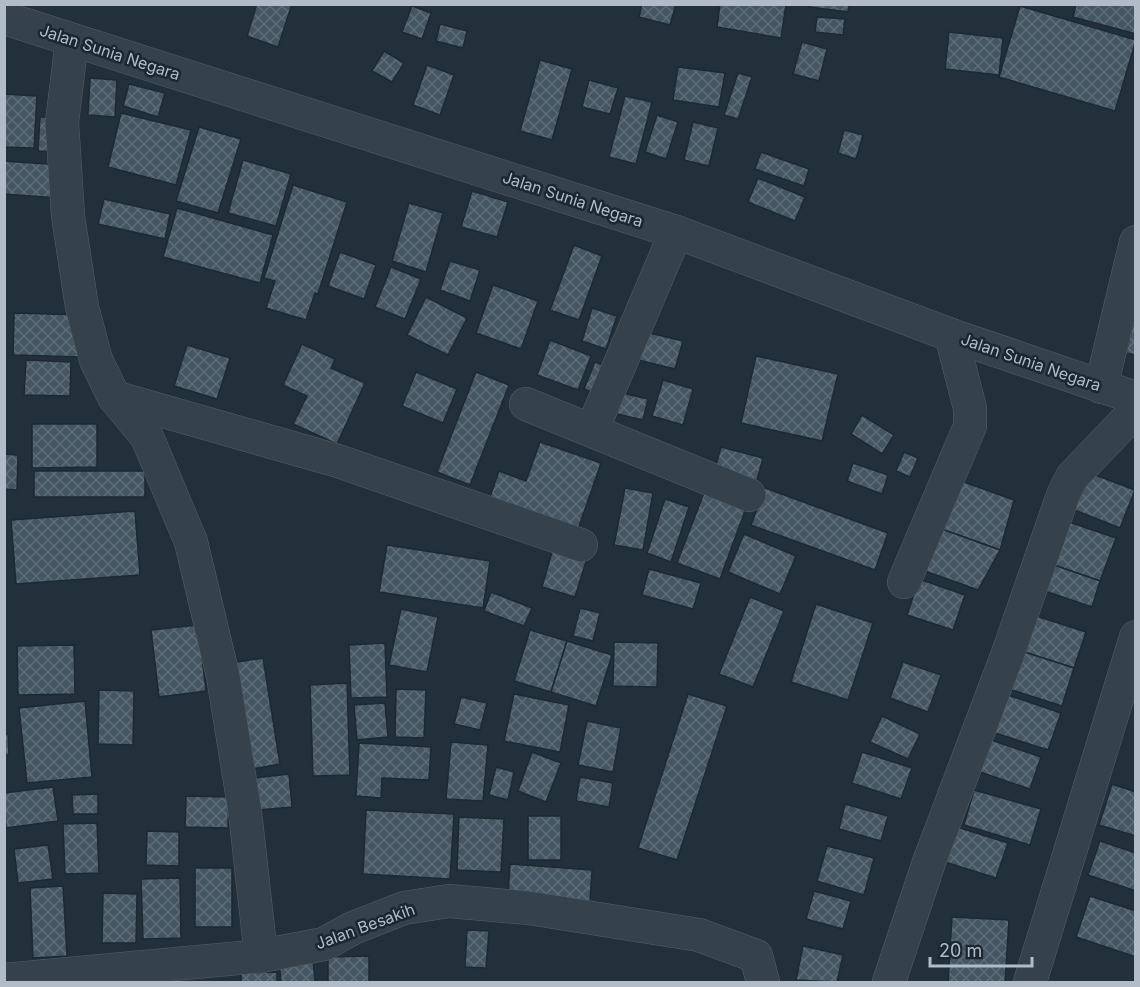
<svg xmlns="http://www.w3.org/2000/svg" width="1140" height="987" viewBox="0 0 1140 987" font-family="Inter,sans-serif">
<defs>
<pattern id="building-cross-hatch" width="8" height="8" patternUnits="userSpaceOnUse" patternTransform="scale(1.5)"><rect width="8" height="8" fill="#455663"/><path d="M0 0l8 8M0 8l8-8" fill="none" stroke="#5d6c78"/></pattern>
</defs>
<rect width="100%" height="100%" fill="#22303c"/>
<g fill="url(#building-cross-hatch)" stroke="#1d2933" stroke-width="1.5">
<path d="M257,4H292L278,47L247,36Z"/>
<path d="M642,4H676L670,25L639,17Z"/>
<path d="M720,4H786L781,38L717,27Z"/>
<path d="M811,4H849L848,12L810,7Z"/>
<path d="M1076,4H1136V34L1073,17Z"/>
<path d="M412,6L431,13L422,39L402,32Z"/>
<path d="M1020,6L1136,40L1115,111L999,77Z"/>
<path d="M817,17L845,19L843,35L815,32Z"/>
<path d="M440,24L467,31L463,48L436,41Z"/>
<path d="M949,32L1003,38L999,75L945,69Z"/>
<path d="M802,42L827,49L819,81L793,74Z"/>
<path d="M384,51L404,63L392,82L372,71Z"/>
<path d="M540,60L572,69L552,140L520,131Z"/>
<path d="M427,65L454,75L440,115L413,105Z"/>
<path d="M678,67L725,73L719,107L673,100Z"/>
<path d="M738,73L752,77L738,119L724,115Z"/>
<path d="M90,78L117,80L115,117L88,115Z"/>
<path d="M589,80L618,88L610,114L582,107Z"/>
<path d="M129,84L165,93L158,117L123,106Z"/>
<path d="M4,94L37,96L34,148L4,147Z"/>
<path d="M625,96L652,102L636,164L609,157Z"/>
<path d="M121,113L191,130L176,185L108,167Z"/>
<path d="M657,115L678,122L666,159L645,152Z"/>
<path d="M40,117H61L59,152L38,151Z"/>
<path d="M693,122L718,128L709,166L684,160Z"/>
<path d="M199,127L241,139L218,213L176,201Z"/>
<path d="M844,130L863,135L856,159L838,153Z"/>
<path d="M761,152L809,169L804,186L755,169Z"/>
<path d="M243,160L291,174L276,226L228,213Z"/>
<path d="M4,161L61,165L58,198L4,194Z"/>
<path d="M758,178L805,197L795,221L748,202Z"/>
<path d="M293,185L347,202L318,294L315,293L306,320L266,308L275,281L264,278Z"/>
<path d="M472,191L508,202L497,237L461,227Z"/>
<path d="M104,199L170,214L165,239L98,224Z"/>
<path d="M409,203L443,213L426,272L392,261Z"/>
<path d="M177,208L273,235L260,283L163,257Z"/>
<path d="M574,245L602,256L579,320L550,310Z"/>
<path d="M340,252L376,265L364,299L328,286Z"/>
<path d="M450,261L480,270L470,301L440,290Z"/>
<path d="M391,267L421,279L405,319L375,307Z"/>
<path d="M493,285L538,301L521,349L476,333Z"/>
<path d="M426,297L467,318L448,355L407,335Z"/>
<path d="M592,308L617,316L606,349L582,341Z"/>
<path d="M1136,312V355L1126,353Z"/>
<path d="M14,313L83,315L82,357L13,355Z"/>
<path d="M641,331L683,341L675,369L634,359Z"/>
<path d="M550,340L591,356L578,390L537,375Z"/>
<path d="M302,344L335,359L331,368L365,383L337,444L293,424L307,396L283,385Z"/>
<path d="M187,345L230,358L217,399L174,386Z"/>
<path d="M756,356L838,374L822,441L741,423Z"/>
<path d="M26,360L71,362L70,396L24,395Z"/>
<path d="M595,362L613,369L601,396L584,389Z"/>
<path d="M416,372L457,389L443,423L402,406Z"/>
<path d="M476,372L509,385L470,485L437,472Z"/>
<path d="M663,380L693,389L683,425L652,416Z"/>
<path d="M622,393L648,399L643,420L617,414Z"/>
<path d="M862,415L894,435L882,454L851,434Z"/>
<path d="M32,424H97V467L32,468Z"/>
<path d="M540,442L601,463L576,535L487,505L499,471L526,481Z"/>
<path d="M721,447L763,458L757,480L715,469Z"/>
<path d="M904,452L918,458L910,477L896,471Z"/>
<path d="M4,454L18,455L17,490L4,489Z"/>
<path d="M853,463L888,475L882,494L847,481Z"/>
<path d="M1082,470L1135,490L1120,528L1067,507Z"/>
<rect x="34" y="471" width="111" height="26"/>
<path d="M950,477L1014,500L1000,550L936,527Z"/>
<path d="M707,485L749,500L720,579L677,563Z"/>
<path d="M625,488L653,493L643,550L614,545Z"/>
<path d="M765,488L888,533L875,570L751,525Z"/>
<path d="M665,499L689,507L671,562L647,553Z"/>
<path d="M135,511L140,575L16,584L11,520Z"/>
<path d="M1066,521L1116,538L1100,581L1051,564Z"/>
<path d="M936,527L1000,550L978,590L914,567Z"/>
<path d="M744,534L796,556L780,594L728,572Z"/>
<path d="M387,545L490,561L483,608L379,592Z"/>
<path d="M554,545L588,555L575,597L542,587Z"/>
<path d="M1051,564L1100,581L1092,607L1042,590Z"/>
<path d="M649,569L701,583L693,609L642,595Z"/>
<path d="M919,579L965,595L953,630L907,615Z"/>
<path d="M491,592L532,608L524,626L484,611Z"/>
<path d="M750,597L784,611L753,687L719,674Z"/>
<path d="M816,604L873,623L848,700L791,682Z"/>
<path d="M580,608L600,613L593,641L573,636Z"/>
<path d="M401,609L438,617L427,672L389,665Z"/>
<path d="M1030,614L1086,632L1074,668L1018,650Z"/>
<path d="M198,625L206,691L159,697L151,630Z"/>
<path d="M530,630L567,641L551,692L514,681Z"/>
<path d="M567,641L612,655L596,706L551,692Z"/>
<path d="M614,642L658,643L657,687L613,686Z"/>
<path d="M385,643L387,697L351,698L349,645Z"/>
<path d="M74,645L75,694L18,695L17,646Z"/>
<path d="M1018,650L1074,668L1062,706L1006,688Z"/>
<path d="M263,658L280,764L248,770L231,663Z"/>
<path d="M903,662L941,675L928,712L890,698Z"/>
<path d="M347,683L350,775L313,776L310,685Z"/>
<path d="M396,689L426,690L424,738L395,737Z"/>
<path d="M99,690L134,691L133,745L98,744Z"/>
<path d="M514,694L569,705L560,752L504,741Z"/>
<path d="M688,694L727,706L677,860L638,848Z"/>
<path d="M1005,694L1061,713L1048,750L992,732Z"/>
<path d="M461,697L487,703L480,730L454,724Z"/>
<path d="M85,701L92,777L27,783L19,708Z"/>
<path d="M385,703L388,737L357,740L354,705Z"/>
<path d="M882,716L920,734L908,759L870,742Z"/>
<path d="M587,721L621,728L613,772L578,765Z"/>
<path d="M8,734L9,755H4V735Z"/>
<path d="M988,739L1041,757L1030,789L977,771Z"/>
<path d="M451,742L488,745L483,801L446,799Z"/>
<path d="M359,743L431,747L429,780L382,778L381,798L356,796Z"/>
<path d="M532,752L561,763L546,802L518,791Z"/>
<path d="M862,752L912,768L901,799L852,783Z"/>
<path d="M496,767L514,772L508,800L489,795Z"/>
<path d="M289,774L292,807L258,810L254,778Z"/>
<path d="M580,777L613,783L609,807L576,801Z"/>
<path d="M1112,784L1136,792V836L1099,825Z"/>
<path d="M53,787L58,821L6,828L4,793Z"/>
<path d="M974,790L1041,809L1030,845L964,825Z"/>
<path d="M98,794V814H73L72,795Z"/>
<path d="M186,796L229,797L228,828L185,827Z"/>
<path d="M845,804L888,816L881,841L839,829Z"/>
<path d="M366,810L454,814L450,879L363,874Z"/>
<rect x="528" y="816" width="33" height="44"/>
<path d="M459,817L504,819L501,872L457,870Z"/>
<path d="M97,823L99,873L65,874L63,824Z"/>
<path d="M957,827L1008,843L996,878L945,862Z"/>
<path d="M147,831L179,832V866L146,865Z"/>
<path d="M1100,841L1136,853V891L1088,875Z"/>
<path d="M48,845L53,879L18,883L14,849Z"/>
<path d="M827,846L874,858L864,895L817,881Z"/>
<path d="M510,864L592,870L590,901L508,895Z"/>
<rect x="195" y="868" width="37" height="59"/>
<path d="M180,878L181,938L143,939L141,879Z"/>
<path d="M63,886L67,956L33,958L30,888Z"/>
<path d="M814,891L851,901L843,929L806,919Z"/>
<path d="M103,893L137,894L136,943H102Z"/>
<path d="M1090,896L1136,911V957L1076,937Z"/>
<path d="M952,917L1009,920L1005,982H948Z"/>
<path d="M467,930L489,931L486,968L465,967Z"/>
<path d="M803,946L843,955L837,982L796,980Z"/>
<path d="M369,956V982H328V957Z"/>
<path d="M313,958L315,982H281L279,962Z"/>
<path d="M277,972V982H241V973Z"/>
</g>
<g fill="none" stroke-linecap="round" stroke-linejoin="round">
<g stroke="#545f6a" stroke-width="34">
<g id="street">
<path d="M4,18L676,232L951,335L1136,398"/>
<path d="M72,40L62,122L68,216L82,307L96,360L114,397L147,437L191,542L223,676L245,812L261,956"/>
<path d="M1101,387L1136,242"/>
<path d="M114,397L338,461L581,545"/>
<path d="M526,404L749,495"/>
<path d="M592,430L676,232"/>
<path d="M904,582L970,426V408L951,335"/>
<path d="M4,980L261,956L324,944L353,928L404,908L449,901L529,908L699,935L756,956L763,982"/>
<path d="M889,982L929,862L1007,656L1063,495L1072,477L1136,410"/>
<path d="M1030,982L1136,637"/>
</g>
</g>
<use href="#street" stroke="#35424c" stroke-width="33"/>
</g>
<g text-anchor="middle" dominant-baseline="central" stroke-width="5" stroke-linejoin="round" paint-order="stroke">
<g font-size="16" fill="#b1bcc8" stroke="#1b2731">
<text transform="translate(110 52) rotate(18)">Jalan Sunia Negara</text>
<text transform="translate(573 199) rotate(18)">Jalan Sunia Negara</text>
<text transform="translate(1031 362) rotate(19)">Jalan Sunia Negara</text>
<text transform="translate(365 926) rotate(-20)">Jalan Besakih</text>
</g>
</g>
<rect width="1140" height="987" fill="none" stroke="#b1bcc8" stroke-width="12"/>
<path d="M930 957v9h102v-9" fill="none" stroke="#b1bcc8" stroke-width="3"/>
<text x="939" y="957" font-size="18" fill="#b1bcc8" stroke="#1b2731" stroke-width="4.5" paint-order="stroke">20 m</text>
</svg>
